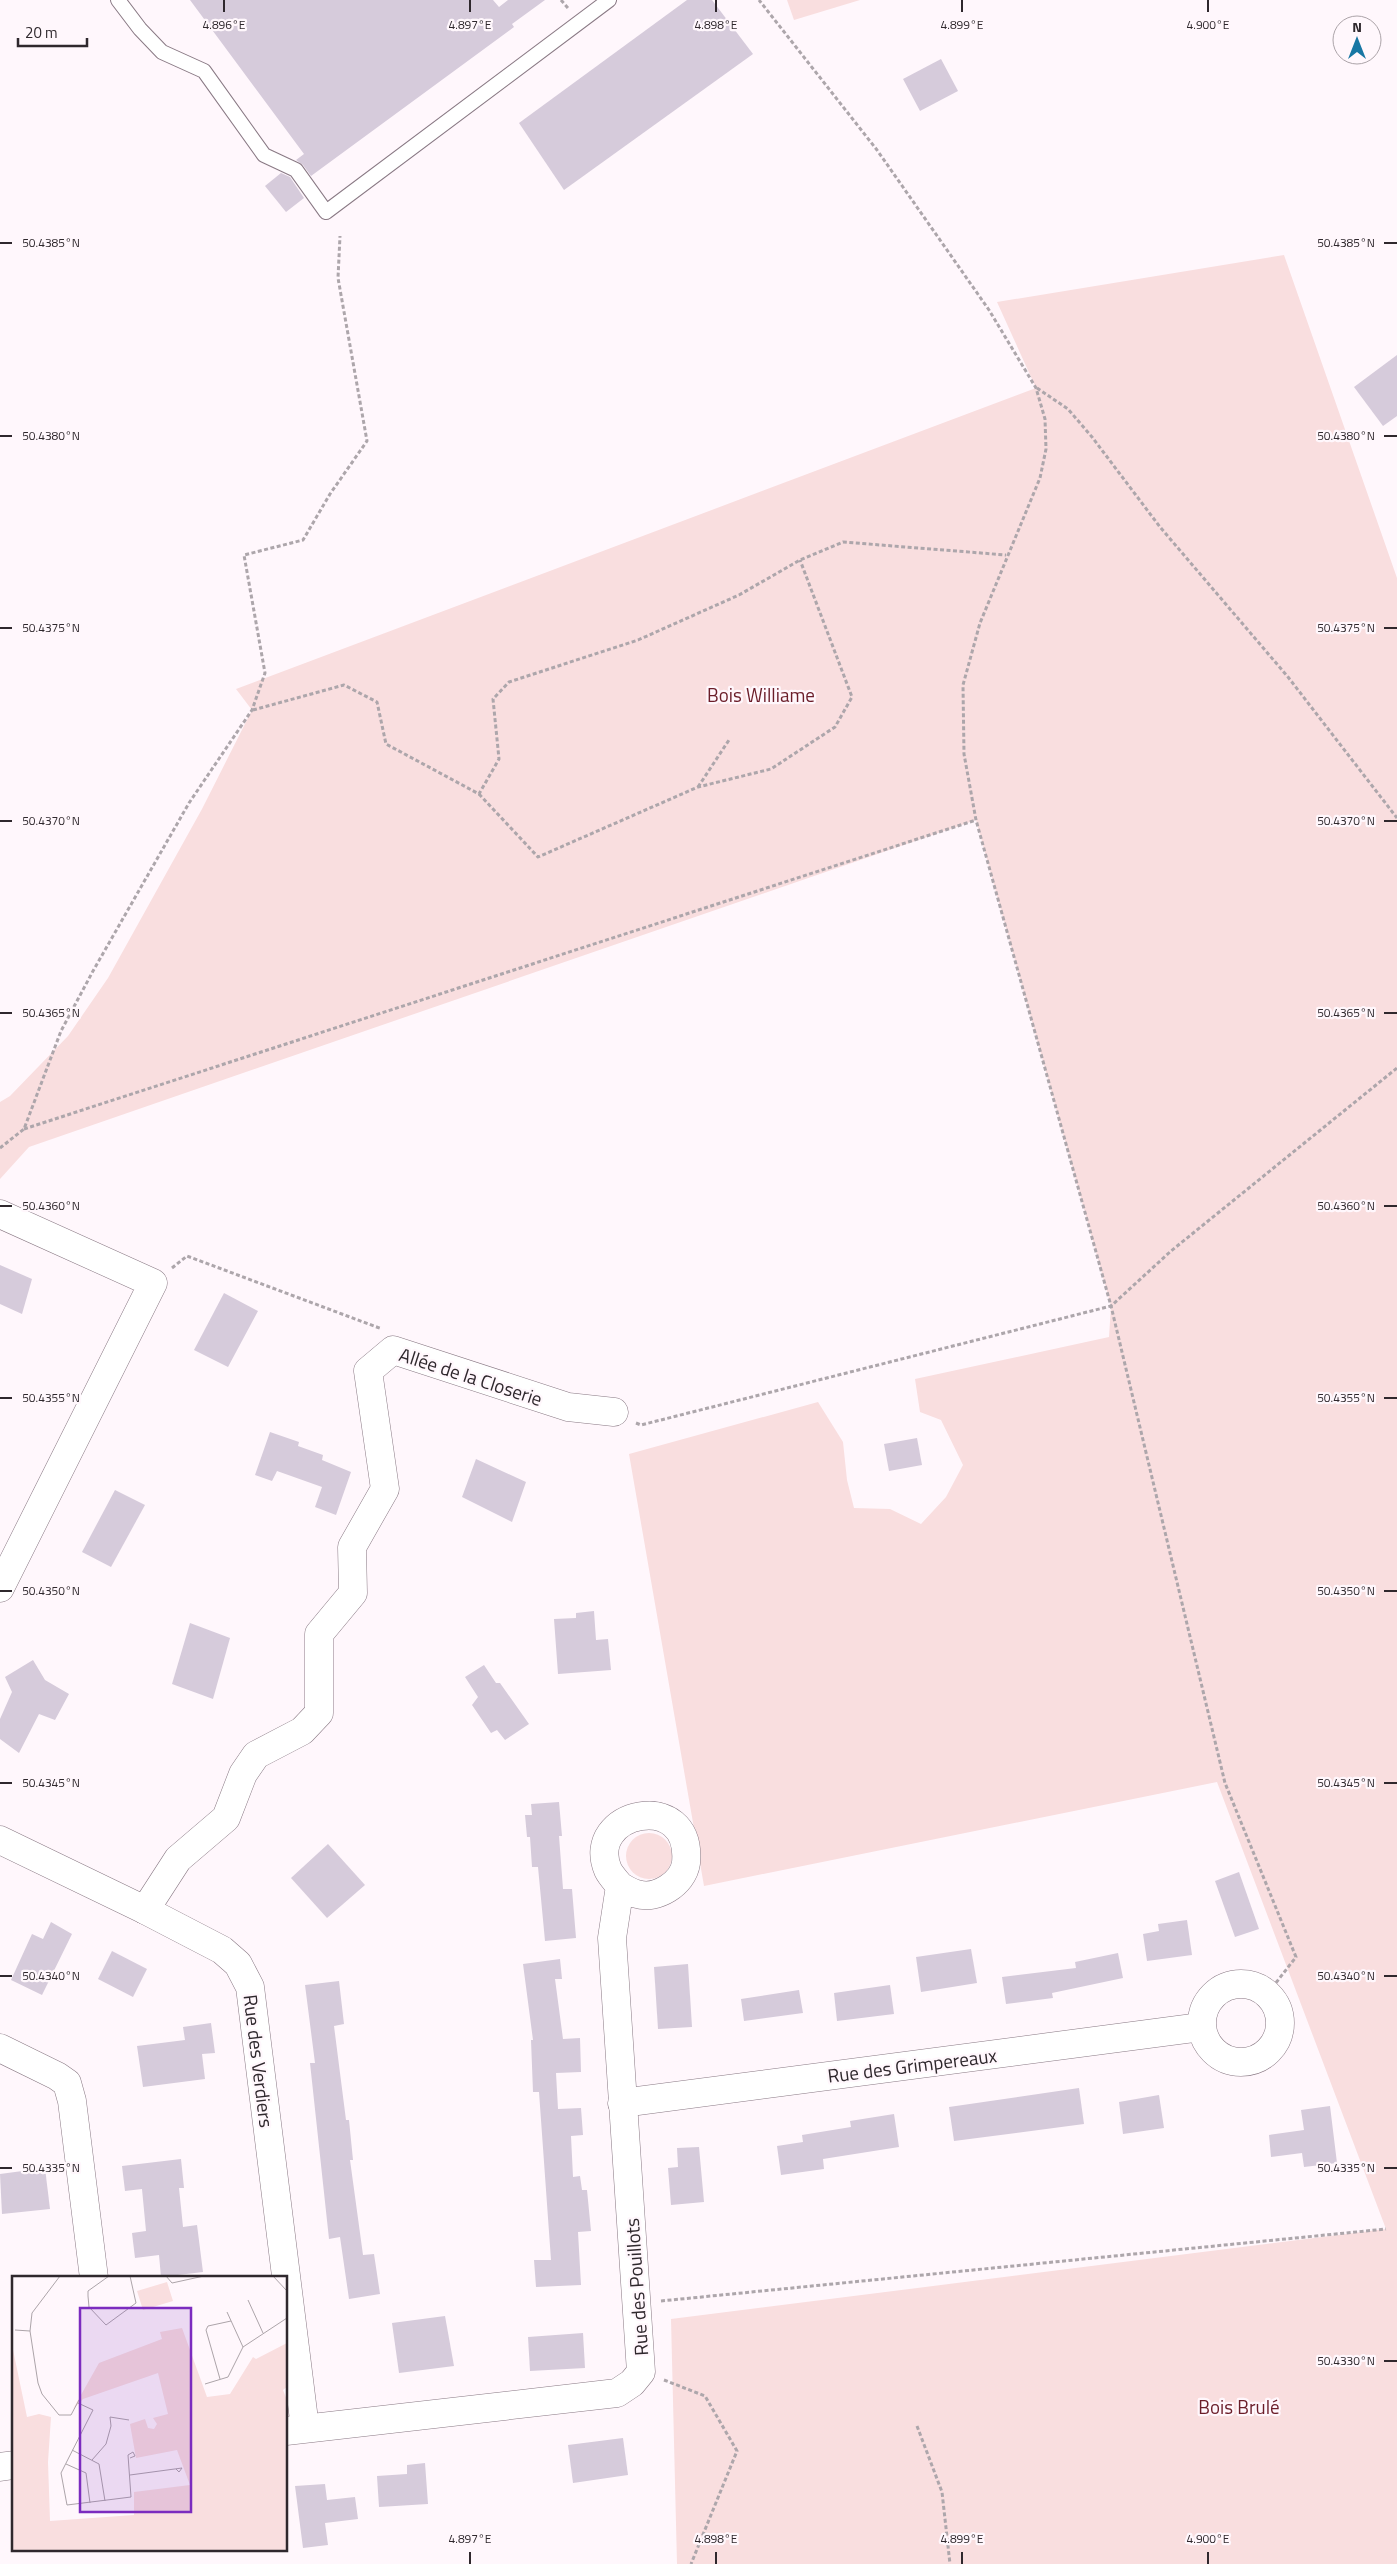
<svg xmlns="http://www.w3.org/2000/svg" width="1397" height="2564" viewBox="0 0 1397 2564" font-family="'Titillium Web',sans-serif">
<rect width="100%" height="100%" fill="#fff7fc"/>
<g fill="#f9dedf">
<path d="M787,0H860L794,20Z"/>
<path d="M1284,255L1397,578V2564H677L671,2319L1386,2229L1217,1782L704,1886L629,1454L818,1402L843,1442L847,1480L854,1508L890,1509L921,1524L946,1497L963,1465L941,1420L920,1412L915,1379L1109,1337L1111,1306L976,820L29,1147L0,1179V1102L10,1096L68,1036L108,978L202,809L252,710L236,689L1036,388L997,302Z"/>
<circle cx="649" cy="1856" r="23"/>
</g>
<g fill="#d6cbdb">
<path d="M190,0H493L499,7L508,0H545L512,24L514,27L311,176L303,165L296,160L304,154Z"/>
<path d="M687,0H712L753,54L564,190L519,123Z"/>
<path d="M941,59L958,91L920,111L903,79Z"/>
<path d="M281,173L290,177L304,198L286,212L265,186Z"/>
<path d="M1397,355V416L1383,426L1354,387Z"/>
<path d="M0,1265L32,1279L22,1314L0,1304Z"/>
<path d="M224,1293L258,1311L228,1367L194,1350Z"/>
<path d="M270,1432L299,1442L298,1446L323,1455L322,1460L351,1472L336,1515L315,1507L322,1487L277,1471L272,1481L255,1475Z"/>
<path d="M917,1438L922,1465L889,1471L884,1444Z"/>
<path d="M476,1459L526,1482L512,1522L462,1497Z"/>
<path d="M115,1490L145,1505L111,1567L82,1552Z"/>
<path d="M594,1611L596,1640L608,1639L611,1670L558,1674L554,1619L576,1618V1613Z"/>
<path d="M190,1623L230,1638L213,1699L172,1684Z"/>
<path d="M33,1660L45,1680L69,1694L55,1720L39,1714L19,1753L0,1739V1719L12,1692L5,1677Z"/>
<path d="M484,1665L496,1683H500L529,1724L505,1740L497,1730L491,1733L472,1705L478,1697L465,1677Z"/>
<path d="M559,1802L562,1836H559L563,1889H572L576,1938L545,1941L538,1867H532L530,1837H527L525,1815H532L531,1804Z"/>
<path d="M328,1844L365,1885L327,1918L291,1878Z"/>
<path d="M1239,1872L1259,1929L1235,1937L1215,1881Z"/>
<path d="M1187,1920L1192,1955L1147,1961L1143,1934L1159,1931L1158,1924Z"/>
<path d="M51,1922L72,1934L42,1995L11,1980L32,1934L43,1939Z"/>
<path d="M971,1949L977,1983L921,1992L916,1957Z"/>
<path d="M112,1951L147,1969L133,1997L98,1979Z"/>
<path d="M1118,1953L1123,1978L1052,1993L1053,1998L1006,2004L1002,1977L1076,1968L1075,1962Z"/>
<path d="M560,1959L562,1979H555L563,2039L580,2038L581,2072L556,2073L558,2109L581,2108L583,2135L571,2136L573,2177L580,2176L582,2190H587L591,2231L578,2232L581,2285L536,2287L534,2260H551L539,2092H533L531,2040H533L523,1964Z"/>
<path d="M688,1964L692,2027L658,2029L654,1967Z"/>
<path d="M339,1981L344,2024L334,2026L346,2120H349L353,2160H350L363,2255L374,2254L380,2294L349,2299L340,2237L329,2239L310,2063H315L305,1985Z"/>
<path d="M890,1985L894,2014L837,2021L834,1993Z"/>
<path d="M799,1990L803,2013L744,2021L741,1999Z"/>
<path d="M211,2023L215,2053L202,2054L205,2079L143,2087L137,2046L185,2040L183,2027Z"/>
<path d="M1079,2088L1084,2124L954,2141L949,2107Z"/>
<path d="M1159,2095L1164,2128L1123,2134L1119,2102Z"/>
<path d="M1330,2106L1337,2163L1304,2167L1302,2153L1271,2157L1269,2135L1304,2130L1301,2110Z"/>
<path d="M894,2114L899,2147L823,2159L824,2169L781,2175L777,2146L803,2142L802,2135L851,2127L850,2121Z"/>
<path d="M699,2147L704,2202L671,2205L668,2168L678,2167L677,2148Z"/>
<path d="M181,2159L184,2188H179L183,2227L197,2225L203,2272L161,2277L159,2255L135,2258L132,2233L146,2231L142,2189L125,2191L122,2166Z"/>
<path d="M45,2168L50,2209L2,2214L0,2174Z"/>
<path d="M445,2316L454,2366L399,2373L392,2323Z"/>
<path d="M583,2333L585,2368L530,2371L528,2337Z"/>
<path d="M623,2438L628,2475L573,2483L568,2445Z"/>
<path d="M425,2463L428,2504L379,2507L377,2476L407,2474V2465Z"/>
<path d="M325,2484L327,2500L355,2497L358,2519L325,2523L328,2545L303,2548L295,2486Z"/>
</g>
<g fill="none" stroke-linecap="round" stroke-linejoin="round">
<g stroke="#897984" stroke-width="16">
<path id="lane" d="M118,0L140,29L162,52L204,71L264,155L296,170L326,212L609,0"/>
</g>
<g stroke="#897984" stroke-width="29">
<g id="street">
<path d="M0,1214L153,1283L0,1588"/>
<path d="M0,1840L145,1910L222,1950L238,1964L250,1987L305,2428"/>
<path d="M145,1910L178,1859L226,1818L243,1774L256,1755L302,1731L319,1713V1634L353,1593L352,1547L385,1489L368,1371L393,1350L568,1407L614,1412"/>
<circle cx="1241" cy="2023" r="39"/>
<path d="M0,2048L57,2076L67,2083L72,2101L94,2278"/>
<path d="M622,2103L1201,2027"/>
<path d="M286,2431L617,2393L632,2383L641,2372L612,1938L620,1886C616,1881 611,1876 608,1870C583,1812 693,1787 686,1863C683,1884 656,1900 637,1894C631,1893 625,1889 620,1886"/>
<path d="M0,2467L14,2465"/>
</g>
</g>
<g stroke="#ada6ab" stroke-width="3" stroke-dasharray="4 2.5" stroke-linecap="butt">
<path d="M561,0L568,8"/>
<path d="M1037,388L1068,409L1092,437L1160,527L1288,677L1397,818"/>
<path d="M253,710L344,685L377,702L386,744L479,794L499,759L493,699L509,682L638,640L739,595L800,560L843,542L1006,555"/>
<path d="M698,787L729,740"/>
<path d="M479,794L538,857L698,787L771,769L835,727L852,697L800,560"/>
<path d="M24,1129L976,820"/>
<path d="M0,1148L24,1129L61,1031L93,971L189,803L252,710L265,673L244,555L303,540L330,494L367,441L338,278L340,236"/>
<path d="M172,1268L187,1256L382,1329"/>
<path d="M636,1423L641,1425L1111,1306L976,820L964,754L963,685L980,623L1040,478L1046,449L1045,419L1036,388L989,310L877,150L759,0"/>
<path d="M1268,1993L1296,1957L1225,1783L1111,1306L1171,1251L1397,1068"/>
<path d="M661,2301L1386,2229"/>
<path d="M664,2380L705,2396L737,2451L691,2564"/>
<path d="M917,2426L942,2492L950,2564"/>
</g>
<use href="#lane" stroke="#fff" stroke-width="14"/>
<use href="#street" stroke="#fff" stroke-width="28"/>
</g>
<path fill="none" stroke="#2f282d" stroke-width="2" d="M224,0V12M470,0V12M716,0V12M962,0V12M1208,0V12M0,243H12M1384,243H1397M0,436H12M1384,436H1397M0,628H12M1384,628H1397M0,821H12M1384,821H1397M0,1013H12M1384,1013H1397M0,1206H12M1384,1206H1397M0,1398H12M1384,1398H1397M0,1591H12M1384,1591H1397M0,1783H12M1384,1783H1397M0,1976H12M1384,1976H1397M0,2168H12M1384,2168H1397M1384,2361H1397M470,2552V2564M716,2552V2564M962,2552V2564M1208,2552V2564"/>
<g text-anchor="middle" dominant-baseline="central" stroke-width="4.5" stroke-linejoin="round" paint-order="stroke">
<g font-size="19" fill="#6b1d29" stroke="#fff7fc">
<text x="761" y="694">Bois Williame</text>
<text x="1239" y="2406">Bois Brulé</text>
</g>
<g font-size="19" fill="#2f282d" stroke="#fff7fc">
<text transform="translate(471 1376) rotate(18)">Allée de la Closerie</text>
<text transform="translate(259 2061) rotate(83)">Rue des Verdiers</text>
<text transform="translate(912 2065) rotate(-7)">Rue des Grimpereaux</text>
<text transform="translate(636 2287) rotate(-94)">Rue des Pouillots</text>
</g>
</g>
<g transform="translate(12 2276)">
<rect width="275" height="275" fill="#fff7fc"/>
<path d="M155,6L161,25L131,34L125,15ZM170,52L195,121L218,118L241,81L244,83L275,67V111L271,114L275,124V275H0V69L15,141L27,138L39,141L36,186L38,245L122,239V216L178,209L165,174L124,182L118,148L133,143L136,152L142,153L145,148L141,142L156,138L146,97L71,123L61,133L87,87L150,63L148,56Z" fill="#f9dedf"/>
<path fill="none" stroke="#aca4a9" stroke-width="1" d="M48,0L20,37L18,55L26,107L30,118L47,139H59L67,124M97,0L76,15V20L77,31L94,49L124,27L118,0M154,0L160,7L192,0M261,0L275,15M236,24L251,57M215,36L231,71M3,54L18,55M208,103L194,54L196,50L219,45M193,108L216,101L231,71L275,42M66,127L81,134L49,197L55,229L119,221L116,179L121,176L123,180L118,182M60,174L87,188L93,225M80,184L94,168L99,150L98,141L117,144M54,188L74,197L78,227M118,199L170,192L167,196L164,193"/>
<path fill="#7b2cbf" fill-opacity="0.15" stroke="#7b2cbf" stroke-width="2.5" d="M68,32H179V236H68Z"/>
<rect width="275" height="275" fill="none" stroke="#2f282d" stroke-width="2.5"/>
</g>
<g font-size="12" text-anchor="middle" fill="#2f282d" stroke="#fff7fc" stroke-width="4.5" stroke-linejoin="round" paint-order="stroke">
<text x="224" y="29">4.896°E</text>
<text x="470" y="29">4.897°E</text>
<text x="716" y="29">4.898°E</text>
<text x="962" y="29">4.899°E</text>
<text x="1208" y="29">4.900°E</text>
<text x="51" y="247">50.4385°N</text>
<text x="1346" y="247">50.4385°N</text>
<text x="51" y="440">50.4380°N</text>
<text x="1346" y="440">50.4380°N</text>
<text x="51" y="632">50.4375°N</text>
<text x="1346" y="632">50.4375°N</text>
<text x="51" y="825">50.4370°N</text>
<text x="1346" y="825">50.4370°N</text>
<text x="51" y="1017">50.4365°N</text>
<text x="1346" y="1017">50.4365°N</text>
<text x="51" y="1210">50.4360°N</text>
<text x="1346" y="1210">50.4360°N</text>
<text x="51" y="1402">50.4355°N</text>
<text x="1346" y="1402">50.4355°N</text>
<text x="51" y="1595">50.4350°N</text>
<text x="1346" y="1595">50.4350°N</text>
<text x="51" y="1787">50.4345°N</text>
<text x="1346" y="1787">50.4345°N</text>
<text x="51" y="1980">50.4340°N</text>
<text x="1346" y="1980">50.4340°N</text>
<text x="51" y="2172">50.4335°N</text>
<text x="1346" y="2172">50.4335°N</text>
<text x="1346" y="2365">50.4330°N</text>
<text x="470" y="2543">4.897°E</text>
<text x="716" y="2543">4.898°E</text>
<text x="962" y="2543">4.899°E</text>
<text x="1208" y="2543">4.900°E</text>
</g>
<g transform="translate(1357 40)"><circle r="24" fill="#fff7fc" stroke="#aca4a9"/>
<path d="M0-4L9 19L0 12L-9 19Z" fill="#1877a4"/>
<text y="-8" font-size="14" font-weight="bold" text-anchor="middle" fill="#2f282d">N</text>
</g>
<path d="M18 38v8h69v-8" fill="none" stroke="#2f282d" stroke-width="2.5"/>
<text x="25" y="38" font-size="15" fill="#2f282d" stroke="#fff7fc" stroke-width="4" paint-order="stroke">20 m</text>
</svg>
